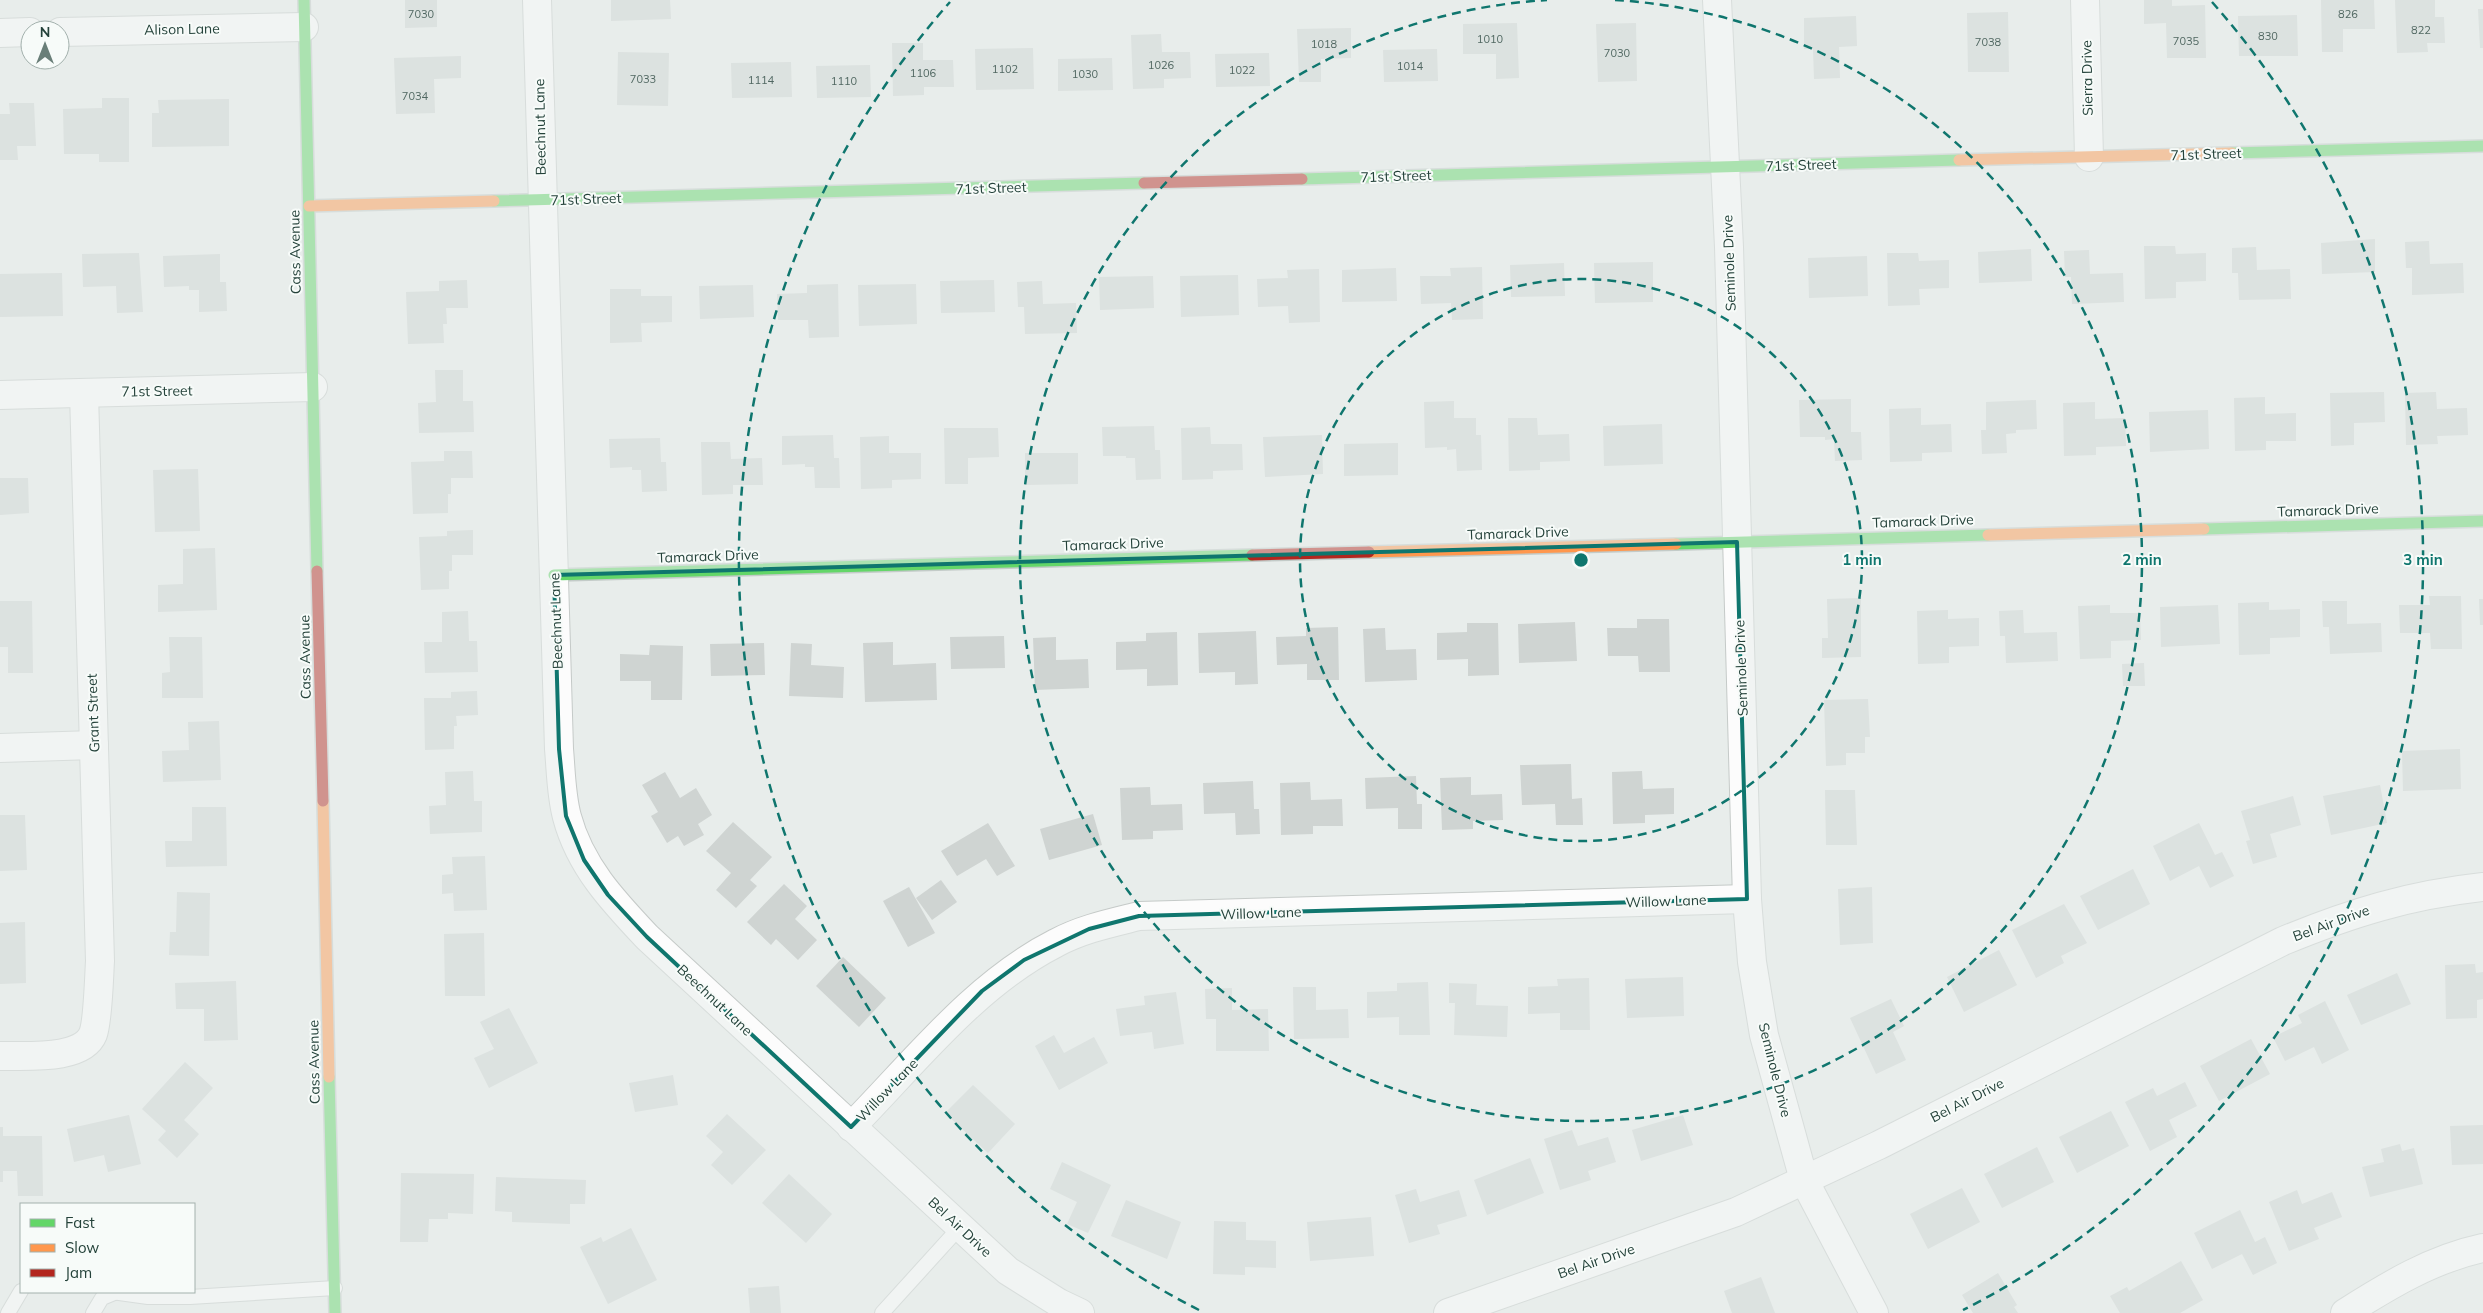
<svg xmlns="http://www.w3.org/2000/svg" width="2483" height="1313" viewBox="0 0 2483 1313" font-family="Mulish,sans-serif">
<rect width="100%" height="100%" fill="#e8edeb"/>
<g fill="#cfd4d2">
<path d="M405,0H437V27L405,28Z"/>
<path d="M611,0H670L671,19L611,21Z"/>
<path d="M2144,0H2172V6L2205,5L2206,58H2167L2166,23L2144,24Z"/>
<path d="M2321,0H2374L2375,29H2343V52H2322Z"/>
<path d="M2395,0H2435V17H2444L2445,43H2427L2428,52L2397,53Z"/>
<path d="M2478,9H2483V48H2480Z"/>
<path d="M2008,12L2009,72H1968L1967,13Z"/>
<path d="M2297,15L2298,56H2239L2238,16Z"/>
<path d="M1856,16L1857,46L1839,47L1840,78L1814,79L1813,49H1804V18Z"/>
<path d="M1517,23L1519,78L1496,79V54H1463V24Z"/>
<path d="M1636,23L1637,81L1598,82L1596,24Z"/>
<path d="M1351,28V58L1321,59V82H1299L1297,29Z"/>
<path d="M1161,34L1162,52H1190L1191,78L1164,79V88L1133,89L1131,35Z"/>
<path d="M892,43H923V60H953L954,87H924V95L893,96Z"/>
<path d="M1033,48L1034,89L976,90L975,49Z"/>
<path d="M1437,49L1438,81L1384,82L1383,50Z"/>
<path d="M618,52L669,53L668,106L617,105Z"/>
<path d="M1269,53L1270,86L1216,87L1215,54Z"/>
<path d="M461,56V78L434,79L435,113L396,114L394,58Z"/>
<path d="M1112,58L1113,90L1058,91V59Z"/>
<path d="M791,62L792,97L732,98L731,63Z"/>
<path d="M870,65L871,97L817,98L816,66Z"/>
<path d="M102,98H129V162H99V154H64L63,109L102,108Z"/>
<path d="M229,99V146L152,147V113H159L158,100Z"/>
<path d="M9,103H34L36,146H17L18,160H0V114H10Z"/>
<path d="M2375,239V272L2322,274L2321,243Z"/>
<path d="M2429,241L2430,264L2463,263L2464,293L2412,295V268H2406L2405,242Z"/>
<path d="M2144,246H2175L2176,254L2206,253V281L2176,282V298L2145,299Z"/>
<path d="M2256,247L2257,270L2290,269L2291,299L2239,300L2238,273H2232V248Z"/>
<path d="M2031,249L2032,281L1979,283L1978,252Z"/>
<path d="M2089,250L2090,274L2123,273L2124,302L2072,304L2071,277H2065L2064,251Z"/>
<path d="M139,253L143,312L117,313L116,286L83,287L82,254Z"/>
<path d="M1887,253H1918L1919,261L1949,260V288L1919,289L1920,305L1888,306Z"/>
<path d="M220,254V282H226L227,311L199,312V290H189V286L164,287L163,256Z"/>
<path d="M1867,256L1868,296L1809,298L1808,258Z"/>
<path d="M1653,262V302L1595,303L1594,263Z"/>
<path d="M1564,263L1565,296L1511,297L1510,265Z"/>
<path d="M1482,267L1483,319L1452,320L1451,303L1421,304L1420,276H1451L1450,268Z"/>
<path d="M1396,268L1397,301L1342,302V270Z"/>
<path d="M1319,269L1320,322L1289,323L1288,306L1258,307L1257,279L1288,278L1287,270Z"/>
<path d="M62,273L63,316L0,317V274Z"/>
<path d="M1238,275L1239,315L1181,317L1180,276Z"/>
<path d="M1153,276L1154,308L1100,310L1099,277Z"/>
<path d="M467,280L468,308H446L447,324H443L444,343L408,344L406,292L439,291V281Z"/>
<path d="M994,280L995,312L941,313L940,281Z"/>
<path d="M1042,281L1043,304L1076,303L1077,333L1025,334L1024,307H1018L1017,282Z"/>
<path d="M838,284L839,337L809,338L808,320H778L777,294L807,293V285Z"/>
<path d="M916,284L917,324L859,326L858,285Z"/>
<path d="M753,285L754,317L700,319L699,286Z"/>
<path d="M610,289H641V296H672V322L641,323L642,342L610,343Z"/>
<path d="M435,370H463V401H473L474,432L419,433L418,403L436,402Z"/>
<path d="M2384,392L2385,422L2354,423V445L2331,446L2330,393Z"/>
<path d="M2436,392L2437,409L2467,408L2468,435L2437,436L2438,444L2406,445L2405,393Z"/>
<path d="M2265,397V414L2296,413V441H2266V450L2235,451L2234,398Z"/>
<path d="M1851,399V432H1861L1862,460L1835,461L1834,439L1825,440V437H1800L1799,400Z"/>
<path d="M2036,400L2037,429L2016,430V433L2006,434L2007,453L1982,454L1981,430H1986V402Z"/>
<path d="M1454,401V418H1476V435H1481L1482,470L1457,471L1456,449L1447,450V447L1425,448L1424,402Z"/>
<path d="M2095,402V419L2125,418L2126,446L2096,447V455L2064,456L2063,403Z"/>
<path d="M1921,408V425L1951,424L1952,452L1922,453V461L1890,462L1889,409Z"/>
<path d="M2208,410L2209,449L2150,452L2149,412Z"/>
<path d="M1508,418H1537L1538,435L1569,434L1570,461L1540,462V470L1509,471Z"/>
<path d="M1662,424L1663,464L1604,466L1603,426Z"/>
<path d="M1154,426L1155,450H1160L1161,479L1136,480L1135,458H1126V456H1103L1102,427Z"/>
<path d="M1210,427L1211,444H1242L1243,470L1213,471V479L1182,480L1181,428Z"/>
<path d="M944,428H998L999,457L968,458V484H945Z"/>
<path d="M833,435L834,458H839L840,488H815L814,467H805V464L782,465V436Z"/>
<path d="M1322,435L1323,474L1265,477L1263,437Z"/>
<path d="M889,436V453H921V479L892,480V488L861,489L860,437Z"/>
<path d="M660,438L661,462H666L667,491L642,492L641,470H632V467L610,468L609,439Z"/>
<path d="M701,442H730L731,459L762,458L763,485H733V494L702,495Z"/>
<path d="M1398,443V475L1344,476V444Z"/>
<path d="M444,451H472L473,478H451V494H448V513L413,514L411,462L444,461Z"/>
<path d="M1025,453H1078V484L1025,485Z"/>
<path d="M198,469L200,531L155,532L153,470Z"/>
<path d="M0,478H28L29,513L0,515Z"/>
<path d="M473,530V555H452V571H449V589L421,590L419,537L447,536V531Z"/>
<path d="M215,548L217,610L158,612V585L183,584V549Z"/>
<path d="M2429,596H2461L2462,649H2431L2430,633H2400L2399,605H2430Z"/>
<path d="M1861,598V657L1822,658V638H1828L1827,599Z"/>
<path d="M2479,599H2483V625H2480Z"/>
<path d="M0,601H32L33,673H8V647H0Z"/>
<path d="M2322,601H2347V624L2381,623L2382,652L2330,654L2329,627H2323Z"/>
<path d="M2269,602V610L2300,609V637L2270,638V654L2239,655L2238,603Z"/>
<path d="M2110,605V613H2140L2141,640L2111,641V658L2080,659L2078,606Z"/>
<path d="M2218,605L2220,644L2161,647L2160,607Z"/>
<path d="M1948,610V619L1979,618V646L1949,647V663L1918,664L1917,611Z"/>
<path d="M2023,610L2024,633L2057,632L2058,661L2006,663L2005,636H2000L1999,611Z"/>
<path d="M468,611L469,641H477L478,672L425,673L424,642H442V612Z"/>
<path d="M1637,619H1669L1670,672H1639L1638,656H1608L1607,628H1637Z"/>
<path d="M1575,622L1577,661L1519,663L1518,624Z"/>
<path d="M1467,623H1498L1499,675L1468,676V659L1437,660V633L1467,632Z"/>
<path d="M1338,627L1339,680H1307V664L1277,665L1276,637L1306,636V628Z"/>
<path d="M1385,628L1386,650L1416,649L1417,680L1365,682L1363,629Z"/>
<path d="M1256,631L1258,684L1235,685V672L1199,673L1198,633Z"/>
<path d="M1177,632L1178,685L1147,686V669L1116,670V642L1146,641V633Z"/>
<path d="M1004,636L1005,668L951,669L950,637Z"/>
<path d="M169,637H202L203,698H162V673L170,672Z"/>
<path d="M1056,637V660L1088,659L1089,688L1035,690L1033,638Z"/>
<path d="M893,642V665L936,663L937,700L865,702L863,643Z"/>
<path d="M764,643L765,675L711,676L710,644Z"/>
<path d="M791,643L812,644L811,665L844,667L843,698L789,696Z"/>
<path d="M650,645L683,646L682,700H651V681H620V654L649,655Z"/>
<path d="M2144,663L2145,686H2123L2122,664Z"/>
<path d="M477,691L478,715L456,716L457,726H454V749L425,750L424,698H451V692Z"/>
<path d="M1868,699L1870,737H1865V753H1846V765L1826,766L1824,700Z"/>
<path d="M219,721L221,780L163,782L162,751L189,750L188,722Z"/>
<path d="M2460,749L2461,789L2403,791L2402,751Z"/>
<path d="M1571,764L1572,799L1582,798L1583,825H1556L1555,804L1522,805L1520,765Z"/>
<path d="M473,771L474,801H482V832L430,834L429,806L446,805L445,772Z"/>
<path d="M1642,771L1643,789L1674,788V814L1645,815V823L1613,824L1612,772Z"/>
<path d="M665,772L680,798L696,788L712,815L698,824L704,835L684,846L678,836L667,843L651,816L658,812L642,785Z"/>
<path d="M1416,776L1417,804H1422V829H1398V808L1366,809L1365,778Z"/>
<path d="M1471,777V795L1502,794L1503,820L1473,821V829L1442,830L1440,778Z"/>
<path d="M1253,781L1254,809H1259L1260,834L1236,835L1235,813L1204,814L1203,783Z"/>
<path d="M1310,782L1311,800L1342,799L1343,826H1313V834L1281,835L1280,783Z"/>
<path d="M2380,785L2387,823L2331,835L2323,796Z"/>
<path d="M1150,787L1151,805L1182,804L1183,830L1153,831V839L1122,840L1120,788Z"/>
<path d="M1825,790H1855L1857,845H1826Z"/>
<path d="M2293,796L2301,825L2270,834L2277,857L2253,864L2246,841L2250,840L2241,811Z"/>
<path d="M192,807H226L227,866L166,867L165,841H192Z"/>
<path d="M1093,814L1102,845L1049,860L1040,829Z"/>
<path d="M0,815H25L27,870L0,871Z"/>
<path d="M733,822L772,857L750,880L757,886L736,908L716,890L731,873L706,851Z"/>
<path d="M988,823L1015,866L997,876L986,859L957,876L941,851Z"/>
<path d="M2199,823L2215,855L2222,852L2234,876L2210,888L2199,866L2170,881L2153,846Z"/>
<path d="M485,856L487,910L454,911L453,893L442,894V875L453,874L452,857Z"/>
<path d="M2133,869L2150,904L2098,930L2080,896Z"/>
<path d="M941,880L957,902L932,920L916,898Z"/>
<path d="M784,884L807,906L795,919L817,940L798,960L776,939L771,945L747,922Z"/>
<path d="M909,887L935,933L908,947L883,901Z"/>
<path d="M1872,887L1873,943L1840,945L1838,889Z"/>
<path d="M177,892L210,893L209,956L169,955L170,932H176Z"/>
<path d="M2064,904L2087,943L2061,956L2064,963L2036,978L2012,930Z"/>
<path d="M25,922L26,983L0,984V923Z"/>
<path d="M484,933L485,996H445L444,934Z"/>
<path d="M1999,950L2017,985L1964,1012L1947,977Z"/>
<path d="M843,957L886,998L859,1027L816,986Z"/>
<path d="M2475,964L2476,973L2483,972V999L2477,1000V1018L2446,1019L2445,965Z"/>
<path d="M2397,973L2411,1004L2361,1025L2347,995Z"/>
<path d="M1683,977L1684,1016L1627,1018L1625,979Z"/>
<path d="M1589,978L1590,1030H1560V1013L1528,1014V987L1558,986L1557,979Z"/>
<path d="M236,981L238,1040L204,1041V1009H176L175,983Z"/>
<path d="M1428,982L1430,1035H1399V1017L1367,1018V992L1397,991V983Z"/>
<path d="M1449,983L1477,984L1476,1005L1508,1006L1507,1037L1454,1035L1455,1003H1449Z"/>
<path d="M1293,987H1316V1010L1348,1009L1349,1038L1294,1039Z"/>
<path d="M1232,988V1010L1268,1009L1269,1051H1216V1019H1206L1205,989Z"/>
<path d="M1176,992L1184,1044L1154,1049L1152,1032L1120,1036L1116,1009L1145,1005L1144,996Z"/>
<path d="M1891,999L1904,1026L1893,1032L1906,1060L1876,1074L1850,1018Z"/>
<path d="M2325,1001L2349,1050L2322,1064L2314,1047L2285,1061L2273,1037L2302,1023L2298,1015Z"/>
<path d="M509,1008L538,1063L489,1088L474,1058L494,1049L480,1022Z"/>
<path d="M1054,1035L1064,1053L1094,1037L1108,1063L1059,1090L1035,1046Z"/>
<path d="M2251,1039L2270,1074L2219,1101L2200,1066Z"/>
<path d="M185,1062L213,1088L184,1120L199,1134L177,1158L158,1140L166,1131L142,1109Z"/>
<path d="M673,1075L678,1105L635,1112L629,1083Z"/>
<path d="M2185,1082L2197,1106L2169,1120L2177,1137L2150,1151L2125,1102L2153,1088L2157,1096Z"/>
<path d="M973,1085L1015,1124L988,1153L945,1113Z"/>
<path d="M2111,1111L2129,1146L2077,1173L2059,1137Z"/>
<path d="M727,1114L766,1150L732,1185L711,1165L723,1152L706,1136Z"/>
<path d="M129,1115L141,1164L108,1172L104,1155L74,1162L67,1129Z"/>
<path d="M1683,1115L1693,1145L1641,1161L1632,1130Z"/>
<path d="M2483,1125V1164L2452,1165L2450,1126Z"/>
<path d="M0,1127H3V1136H42L43,1196H18L17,1171H3V1182H0Z"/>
<path d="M1572,1130L1578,1146L1608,1137L1616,1162L1588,1171L1591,1180L1560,1190L1544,1139Z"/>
<path d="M2400,1144L2402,1151L2414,1148L2423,1184L2370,1197L2362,1167L2384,1162L2381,1149Z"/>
<path d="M2037,1147L2054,1182L2002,1208L1984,1174Z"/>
<path d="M1530,1158L1544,1193L1487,1215L1474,1180Z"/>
<path d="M1062,1162L1111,1185L1088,1233L1067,1224L1077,1202L1050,1189Z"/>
<path d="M401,1173L474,1174L473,1214L448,1213V1219H429L428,1242H400Z"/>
<path d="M789,1174L832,1214L806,1243L762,1203Z"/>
<path d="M496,1177L586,1180L585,1204H570V1224L512,1222V1212L495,1211Z"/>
<path d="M1962,1188L1980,1222L1928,1249L1910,1214Z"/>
<path d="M1416,1189L1420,1202L1459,1190L1467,1216L1437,1225L1440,1234L1409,1243L1395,1195Z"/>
<path d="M2297,1190L2302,1204L2332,1192L2342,1217L2314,1228L2319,1239L2289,1251L2269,1202Z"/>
<path d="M1126,1200L1181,1222L1167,1259L1111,1236Z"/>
<path d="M2240,1210L2255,1242L2265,1237L2277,1263L2253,1275L2242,1254L2212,1269L2194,1233Z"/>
<path d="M1371,1217L1374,1256L1310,1261L1307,1222Z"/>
<path d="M1214,1221L1246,1222V1240L1276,1241V1268L1245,1267V1275L1213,1274Z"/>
<path d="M631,1228L657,1280L608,1304L580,1247L601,1237L603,1242Z"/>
<path d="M2181,1261L2203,1300L2180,1313H2120L2110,1296L2127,1287L2129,1291Z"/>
<path d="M1998,1273L2017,1305L2014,1307L2018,1313H1973L1962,1295Z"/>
<path d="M1761,1277L1775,1313H1732L1724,1291Z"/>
<path d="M779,1286L781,1313H750L748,1288Z"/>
</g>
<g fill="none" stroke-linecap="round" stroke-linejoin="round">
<g stroke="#c5cac8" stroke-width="16">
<g id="lane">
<path d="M112,1292L148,1297H190L335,1288"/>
<path d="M8,1313L21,1291"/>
<path d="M93,1313L102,1298L114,1293"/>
<path d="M882,1313L960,1227"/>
</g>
</g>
<g stroke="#c5cac8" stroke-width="30">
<g id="street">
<path d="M537,0L559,749C561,771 561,795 567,817C580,866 613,901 647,937L1008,1271L1059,1303L1080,1313"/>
<path d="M1717,0L1729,247L1747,899L1752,962L1764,1035L1804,1180L1874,1313"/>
<path d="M2085,0L2089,157"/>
<path d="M60,32L304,27"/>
<path d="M0,33L30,32"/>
<path d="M0,395L313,387"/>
<path d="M0,748L94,745"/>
<path d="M0,1056C24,1055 82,1061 93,1034C98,1021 99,977 100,961L84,393"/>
<path d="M851,1127C914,1063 975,984 1056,943C1082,929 1111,923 1139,916L1747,899"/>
<path d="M1448,1313L1736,1212L1879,1145L2283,941C2351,913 2409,895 2483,887"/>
<path d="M2345,1313C2389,1285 2432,1259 2483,1248"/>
</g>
</g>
<g stroke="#c3cbc8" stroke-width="14">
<g id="fast">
<path d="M304,0L317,571"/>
<path d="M2232,153L2483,146"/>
<path d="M1302,179L1959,160"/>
<path d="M494,201L1144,183"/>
<path d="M2204,529L2483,521"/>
<path d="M1676,544L1988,535"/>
<path d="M554,575L1252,555"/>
<path d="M329,1077L335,1313"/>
</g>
</g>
<g stroke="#c3cbc8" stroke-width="14">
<g id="slow">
<path d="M1959,160L2232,153"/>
<path d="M309,206L494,201"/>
<path d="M1988,535L2204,529"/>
<path d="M1369,552L1676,544"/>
<path d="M323,801L329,1077"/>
</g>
</g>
<g stroke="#c3cbc8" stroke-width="14">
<g id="jam">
<path d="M1144,183L1302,179"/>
<path d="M1252,555L1369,552"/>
<path d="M317,571L323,801"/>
</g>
</g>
<use href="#lane" stroke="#fcfcfc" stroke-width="14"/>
<use href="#street" stroke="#fcfcfc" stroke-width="28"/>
<use href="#fast" stroke="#63d668" stroke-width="11"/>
<use href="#slow" stroke="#ff974d" stroke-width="11"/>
<use href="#jam" stroke="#b3261e" stroke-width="11"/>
</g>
<path d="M0 0H2483V1313H0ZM1737,542L1747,899L1139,916L1089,929L1024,960L982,991L851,1127L647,937L608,895L584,860L566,816L559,749L554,575Z" fill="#e8edeb" fill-opacity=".55" fill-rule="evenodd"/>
<path fill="none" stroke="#0f766e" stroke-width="4" stroke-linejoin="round" d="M1737,542L1747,899L1139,916L1089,929L1024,960L982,991L851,1127L647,937L608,895L584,860L566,816L559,749L554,575Z"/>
<g fill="none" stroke="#0f766e" stroke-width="2.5" stroke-dasharray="9 6">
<circle cx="1581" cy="560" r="281"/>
<path d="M1615 0A561 561 0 1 1 1547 0"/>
<path d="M1199 1310A842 842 0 0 1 950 2M2212 2A842 842 0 0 1 1963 1310"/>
</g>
<g text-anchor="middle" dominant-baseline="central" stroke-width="4" stroke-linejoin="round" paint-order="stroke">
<g font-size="11" fill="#506761">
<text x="421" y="14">7030</text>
<text x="2348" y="14">826</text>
<text x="2421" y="30">822</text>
<text x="2268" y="36">830</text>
<text x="1490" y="39">1010</text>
<text x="2186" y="41">7035</text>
<text x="1988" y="42">7038</text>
<text x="1324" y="44">1018</text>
<text x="1617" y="53">7030</text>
<text x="1161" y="65">1026</text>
<text x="1410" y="66">1014</text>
<text x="1005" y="69">1102</text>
<text x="1242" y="70">1022</text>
<text x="923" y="73">1106</text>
<text x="1085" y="74">1030</text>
<text x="643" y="79">7033</text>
<text x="761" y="80">1114</text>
<text x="844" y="81">1110</text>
<text x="415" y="96">7034</text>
</g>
<g font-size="14" fill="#24423a" stroke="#f7fbf9">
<text transform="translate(182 29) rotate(-1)">Alison Lane</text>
<text transform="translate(2087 78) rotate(-91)">Sierra Drive</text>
<text transform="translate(540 127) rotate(-91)">Beechnut Lane</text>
<text transform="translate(2206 154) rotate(-2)">71st Street</text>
<text transform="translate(1801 165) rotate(-2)">71st Street</text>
<text transform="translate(1396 176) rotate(-2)">71st Street</text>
<text transform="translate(991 188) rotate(-2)">71st Street</text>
<text transform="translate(586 199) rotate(-2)">71st Street</text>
<text transform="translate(295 252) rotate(-91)">Cass Avenue</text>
<text transform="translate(1729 263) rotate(-92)">Seminole Drive</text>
<text transform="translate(157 391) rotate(-1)">71st Street</text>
<text transform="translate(2328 510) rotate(-2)">Tamarack Drive</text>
<text transform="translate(1923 521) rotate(-2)">Tamarack Drive</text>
<text transform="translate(1518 533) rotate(-2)">Tamarack Drive</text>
<text transform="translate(1113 544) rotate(-2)">Tamarack Drive</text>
<text transform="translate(708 556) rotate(-2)">Tamarack Drive</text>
<text transform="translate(556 621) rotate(-92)">Beechnut Lane</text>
<text transform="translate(305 657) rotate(-91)">Cass Avenue</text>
<text transform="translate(1741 668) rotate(-92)">Seminole Drive</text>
<text transform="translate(93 713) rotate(-92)">Grant Street</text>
<text transform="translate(1666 901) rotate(-2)">Willow Lane</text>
<text transform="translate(1261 913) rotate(-2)">Willow Lane</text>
<text transform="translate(2331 923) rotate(-20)">Bel Air Drive</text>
<text transform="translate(715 1000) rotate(43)">Beechnut Lane</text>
<text transform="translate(314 1062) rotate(-91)">Cass Avenue</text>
<text transform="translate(1775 1070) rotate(76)">Seminole Drive</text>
<text transform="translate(887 1090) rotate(-46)">Willow Lane</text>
<text transform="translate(1967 1100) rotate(-27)">Bel Air Drive</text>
<text transform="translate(960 1227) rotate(43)">Bel Air Drive</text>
<text transform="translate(1596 1261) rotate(-19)">Bel Air Drive</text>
</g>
</g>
<circle cx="1581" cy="560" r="8" fill="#0f766e" stroke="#f7fbf9" stroke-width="2.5"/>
<g font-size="15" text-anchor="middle" font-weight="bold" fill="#0f766e" stroke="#f7fbf9" stroke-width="4" stroke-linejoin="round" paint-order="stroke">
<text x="1862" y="565">1 min</text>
<text x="2142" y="565">2 min</text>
<text x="2423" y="565">3 min</text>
</g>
<rect x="20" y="1203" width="175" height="90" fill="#f7fbf9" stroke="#a3b1ad"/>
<rect x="30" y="1219" width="25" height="8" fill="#63d668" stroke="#a3b1ad"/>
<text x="65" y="1228" font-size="15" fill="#24423a">Fast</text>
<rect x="30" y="1244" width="25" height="8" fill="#ff974d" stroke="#a3b1ad"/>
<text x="65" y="1253" font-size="15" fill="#24423a">Slow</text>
<rect x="30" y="1269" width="25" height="8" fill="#b3261e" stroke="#a3b1ad"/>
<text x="65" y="1278" font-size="15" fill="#24423a">Jam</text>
<g transform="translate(45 45)"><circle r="24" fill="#f7fbf9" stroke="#a3b1ad"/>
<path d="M0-4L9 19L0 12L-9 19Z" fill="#697e78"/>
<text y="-8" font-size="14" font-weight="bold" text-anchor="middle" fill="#24423a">N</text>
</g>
</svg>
